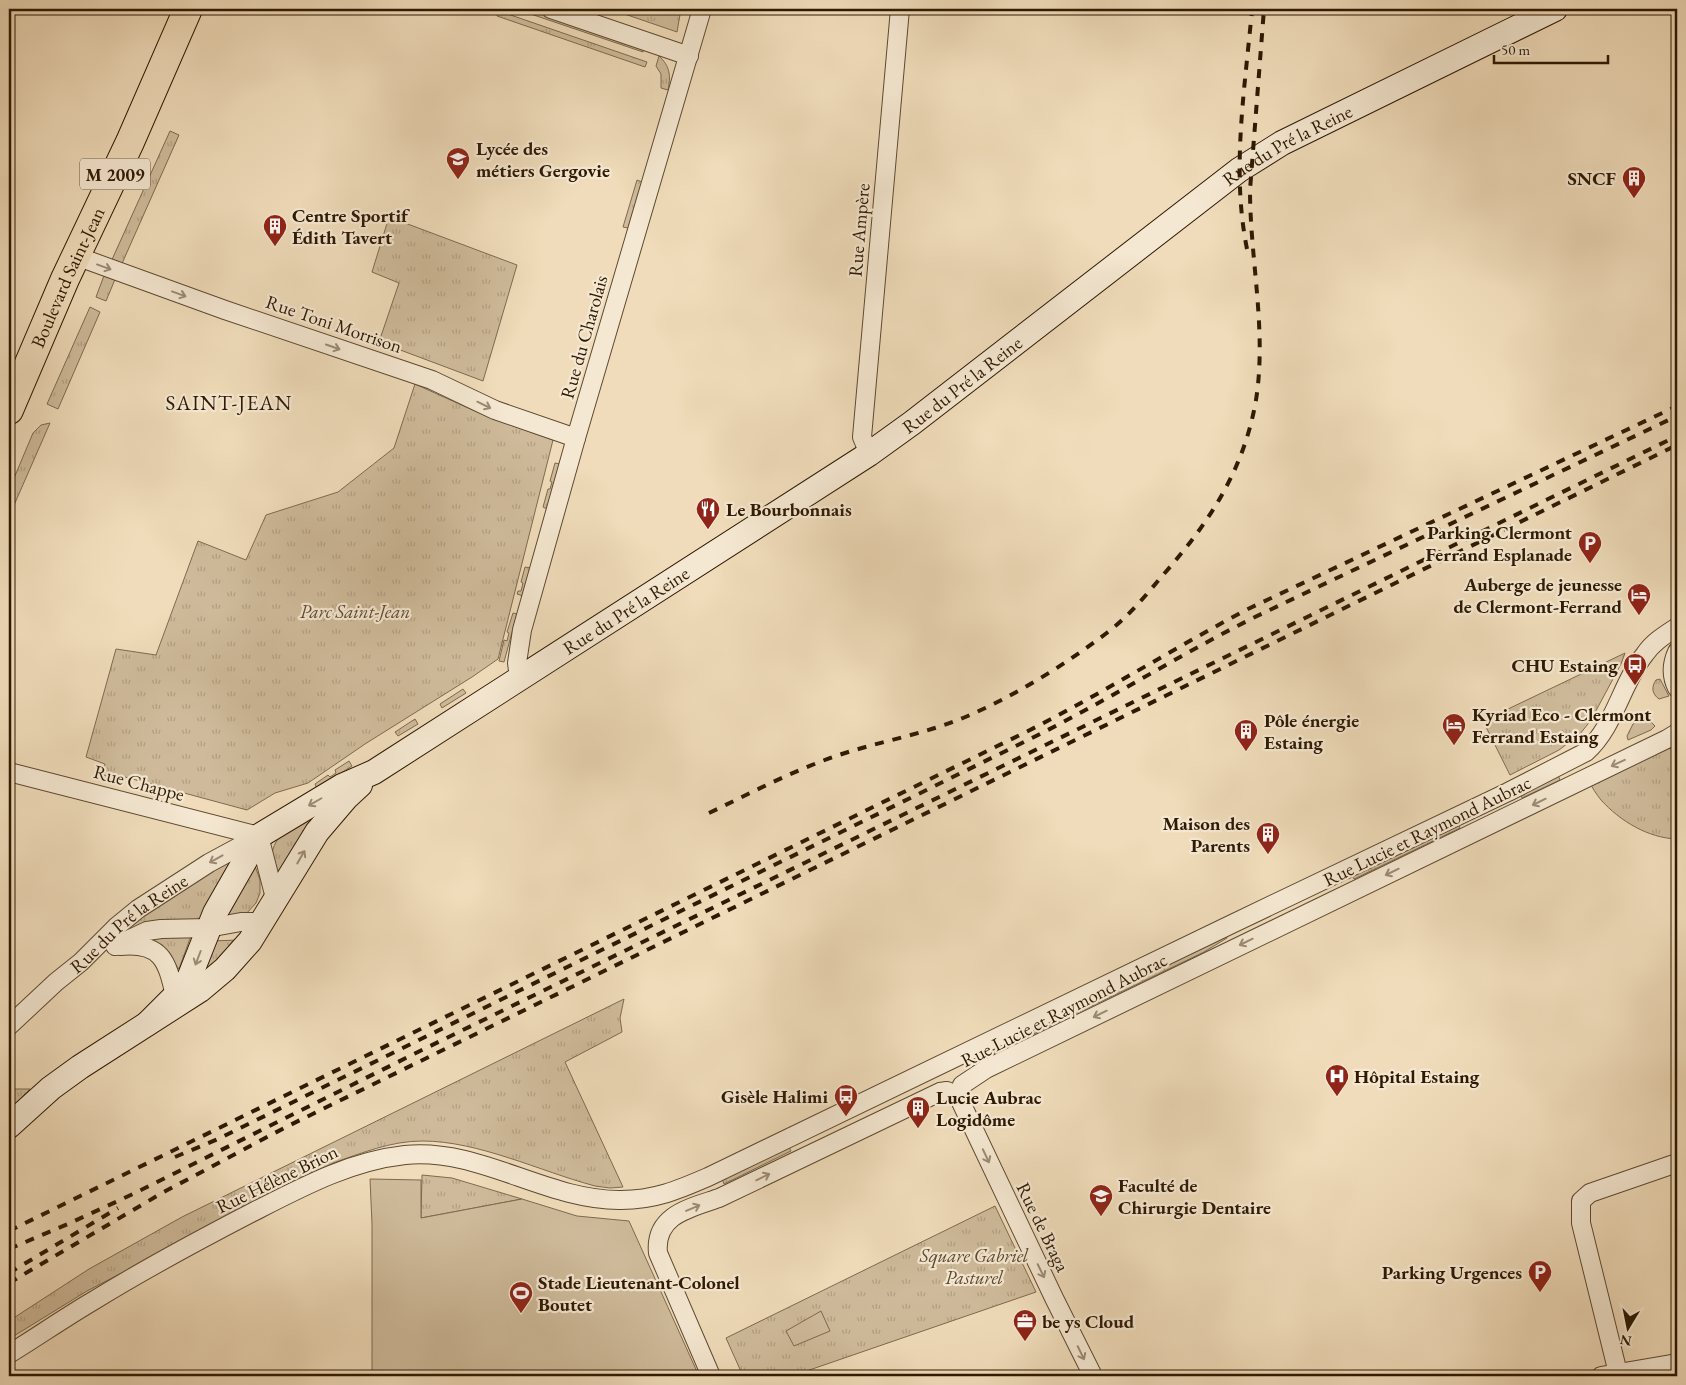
<svg xmlns="http://www.w3.org/2000/svg" width="1686" height="1385" viewBox="0 0 1686 1385" font-family="'EB Garamond',serif">
<defs>
<pattern id="grass-tufts" width="24" height="20" patternUnits="userSpaceOnUse" patternTransform="scale(1.25)"><rect width="24" height="20" fill="#cfbb9b"/><path d="M3 7l-1-3M5 7V3M7 7l1-3M15 17l-1-3M17 17v-4M19 17l1-3" fill="none" stroke="#b2a084"/></pattern>
</defs>
<rect width="100%" height="100%" fill="#f0dcba"/>
<filter id="stains"><feTurbulence type="fractalNoise" baseFrequency=".004" numOctaves="4"/><feColorMatrix values="0 0 0 0 .2 0 0 0 0 .09 0 0 0 0 .02 0 0 0 .5 -.17"/></filter>
<radialGradient id="worn" r=".72"><stop offset=".6" stop-color="#630" stop-opacity="0"/><stop offset="1" stop-color="#630" stop-opacity=".3"/></radialGradient>
<g fill="url(#grass-tufts)" stroke="#7e6a4f">
<path d="M516,9H529L644,48L643,52Z"/>
<path d="M610,9H681L677,32Z"/>
<path d="M499,11L647,62L645,67L497,16Z"/>
<path d="M659,56C670,66 671,76 668,90L661,88V74L656,66Z"/>
<path d="M170,131L179,135L120,268L110,264Z"/>
<path d="M637,180L642,182L628,228L623,227Z"/>
<path d="M389,217L517,265L483,381L379,342L399,283L372,272Z"/>
<path d="M105,273L116,277L106,301L96,297Z"/>
<path d="M90,307L100,312L58,409L47,404Z"/>
<path d="M415,384L488,417L553,440L498,659L472,677L365,744L308,783L275,793L247,810L125,777L124,781L103,775L105,764L86,757L116,649L156,655L198,541L246,560L266,515L338,492L394,448Z"/>
<path d="M50,423L11,512L9,511V490L33,433L41,425Z"/>
<path d="M555,463L560,464L547,509L543,507L548,489H550L552,482L550,481Z"/>
<path d="M525,567L531,568L523,596L517,594L518,591H521L523,583L521,582Z"/>
<path d="M513,613L517,614L504,662L499,661L504,640L507,641L509,633L507,632Z"/>
<path d="M1625,653L1621,664L1591,720L1580,734L1559,750L1510,775L1483,721Z"/>
<path d="M1660,679L1669,696L1659,699C1652,694 1651,687 1656,680Z"/>
<path d="M463,689L466,693L442,708L440,704Z"/>
<path d="M415,719L418,724L398,736L395,732Z"/>
<path d="M1637,721L1651,722L1655,726L1651,730L1628,740L1627,736L1633,724Z"/>
<path d="M1666,743L1669,749L1676,746L1677,750V839C1648,838 1620,821 1601,800C1596,794 1592,787 1588,780Z"/>
<path d="M349,761L352,766L317,789L315,784L328,775L330,777L336,773L335,770Z"/>
<path d="M1558,775L1560,780L1522,798L1520,793Z"/>
<path d="M316,811L321,817L278,885C276,876 272,866 272,858C271,834 299,821 316,811Z"/>
<path d="M1458,823L1460,828L1354,879L1352,875Z"/>
<path d="M226,860H235L207,921L119,936L147,909Z"/>
<path d="M253,864L255,866L260,880V893L256,903L245,915L223,921Z"/>
<path d="M192,933L179,969L163,949L150,937Z"/>
<path d="M1226,935L1227,938L1204,952L1069,1017L1067,1012Z"/>
<path d="M239,940L197,983L210,941Z"/>
<path d="M624,999L620,1018L622,1032L565,1062L623,1187L610,1188L595,1186C539,1171 479,1141 422,1141C391,1141 362,1153 333,1163L87,1291L9,1339V1321L89,1269L182,1217Z"/>
<path d="M1058,1016L1060,1021L973,1064L970,1059Z"/>
<path d="M9,1089H30L9,1110Z"/>
<path d="M789,1147L791,1151L724,1184L722,1179Z"/>
<path d="M422,1175L452,1178L522,1199L421,1218Z"/>
<path d="M995,1206L1036,1292L792,1376H743L726,1338Z"/>
</g>
<g fill="#cfbb9b" stroke="#7e6a4f">
<path d="M370,1179L421,1180V1218L522,1199L577,1216L629,1221L699,1376H372V1224Z"/>
<path d="M821,1311L830,1331L794,1346L786,1331Z"/>
</g>
<g fill="none" stroke-linecap="round" stroke-linejoin="round">
<g stroke="#5e4a31" stroke-width="20">
<g id="street">
<path d="M551,9L689,56"/>
<path d="M76,256L225,310L432,380L495,410L576,438"/>
<path d="M869,454L862,437L900,9"/>
<path d="M1677,652C1671,665 1671,676 1677,688"/>
<path d="M519,678L517,663L522,630L576,438L702,9"/>
<path d="M9,772L259,836"/>
<path d="M259,836L275,898"/>
<path d="M115,946L147,931L161,929L208,928L241,922H262"/>
<path d="M120,946C162,942 167,961 175,996"/>
<path id="s1" d="M9,1026L56,982L81,962L116,927L138,909L209,863L259,836"/>
<path d="M958,1096L962,1085L986,1069L1667,739L1677,733"/>
<path d="M958,1096L1054,1298L1093,1376"/>
<path d="M9,1354C37,1337 64,1318 93,1301C145,1269 199,1240 253,1212C302,1187 350,1161 405,1155C479,1147 547,1201 621,1200C655,1200 678,1190 708,1177L1234,923L1508,792L1586,752C1615,726 1621,684 1645,654C1653,642 1665,635 1677,627"/>
<path d="M1618,1373L1581,1223V1201L1590,1193L1677,1163"/>
<path d="M711,1376L658,1253C654,1215 690,1208 719,1198L940,1092L947,1091L958,1096"/>
<path d="M1601,1376L1677,1363"/>
</g>
</g>
<g stroke="#2e1903" stroke-width="26">
<g id="secondary">
<path id="s2" d="M148,1023L184,987L190,976L215,913L259,836L342,786L374,772L869,454L912,423L1239,170L1282,143L1555,9"/>
<path d="M9,1126L51,1088L80,1067L200,990L225,969L250,941L317,832L346,798L360,785"/>
</g>
</g>
<g stroke="#2e1903" stroke-width="30">
<g id="primary">
<path id="s3" d="M9,410L65,279L130,142L188,9"/>
</g>
</g>
<use href="#street" stroke="#f5e8d2" stroke-width="18"/>
<use href="#secondary" stroke="#f5e8d2" stroke-width="24"/>
<use href="#primary" stroke="#f0dcba" stroke-width="28"/>
<g stroke="#2e1903" stroke-width="4" stroke-dasharray="9 9" stroke-linecap="butt">
<path d="M1247,249C1231,170 1245,89 1252,9"/>
<path d="M709,813C753,792 796,769 842,754C882,741 924,734 963,718C1013,697 1065,665 1108,632C1129,616 1146,595 1163,575C1209,523 1244,470 1256,400C1267,330 1250,259 1250,190L1264,9"/>
<path d="M175,1157L218,1139L1030,739C1107,701 1179,655 1255,617L1677,416"/>
<path d="M9,1231L1028,731C1103,693 1174,648 1248,609L1677,406"/>
<path d="M9,1249L68,1224L133,1194L420,1051L1677,436"/>
<path d="M9,1273L118,1208"/>
<path d="M9,1283L162,1193L286,1127L1677,445"/>
</g>
</g>
<defs><path id="oneway-shaft" d="M-6 0H5M1.5-3L5.5 0L1.5 3" fill="none" stroke-width="1.6" stroke-linecap="round" stroke-linejoin="round" transform="scale(1.25)"/></defs>
<g stroke="#9b8b75">
<use href="#oneway-shaft" transform="translate(104 267) rotate(20)"/>
<use href="#oneway-shaft" transform="translate(179 294) rotate(20)"/>
<use href="#oneway-shaft" transform="translate(333 347) rotate(19)"/>
<use href="#oneway-shaft" transform="translate(484 405) rotate(26)"/>
<use href="#oneway-shaft" transform="translate(1618 763) rotate(155)"/>
<use href="#oneway-shaft" transform="translate(315 802) rotate(150)"/>
<use href="#oneway-shaft" transform="translate(1539 802) rotate(154)"/>
<use href="#oneway-shaft" transform="translate(301 857) rotate(-60)"/>
<use href="#oneway-shaft" transform="translate(216 859) rotate(151)"/>
<use href="#oneway-shaft" transform="translate(1392 872) rotate(154)"/>
<use href="#oneway-shaft" transform="translate(1246 942) rotate(154)"/>
<use href="#oneway-shaft" transform="translate(198 958) rotate(111)"/>
<use href="#oneway-shaft" transform="translate(1100 1014) rotate(154)"/>
<use href="#oneway-shaft" transform="translate(986 1156) rotate(65)"/>
<use href="#oneway-shaft" transform="translate(763 1177) rotate(-26)"/>
<use href="#oneway-shaft" transform="translate(693 1208) rotate(-23)"/>
<use href="#oneway-shaft" transform="translate(1041 1271) rotate(64)"/>
<use href="#oneway-shaft" transform="translate(1081 1353) rotate(64)"/>
</g>
<defs>
<g id="school-pin" transform="scale(1.25)"><path d="M0 17L-7.5 6A9.5 9.5 0 1 1 7.5 6Z" fill="#8f2418" stroke="#f5e8d2"/><path d="M0-5L7-2L0 1L-7-2ZM-4 1L0 2.5L4 1V4Q0 6-4 4Z" fill="#fff"/></g>
<g id="building-pin" transform="scale(1.25)"><path d="M0 17L-7.5 6A9.5 9.5 0 1 1 7.5 6Z" fill="#8f2418" stroke="#f5e8d2"/><path d="M-4-6H4V6H1V3H-1V6H-4ZM-2.5-4.3h1.7v1.8h-1.7ZM.8-4.3h1.7v1.8H.8ZM-2.5-1h1.7V.8h-1.7ZM.8-1h1.7V.8H.8Z" fill="#fff"/></g>
<g id="restaurant-pin" transform="scale(1.25)"><path d="M0 17L-7.5 6A9.5 9.5 0 1 1 7.5 6Z" fill="#8f2418" stroke="#f5e8d2"/><path d="M-5-6h1v4h1v-4h1v4h1v-4h1v5L-1.5 .5V6h-2V.5L-5-1ZM5-6V6H3V1.5H1.5Q1.5-4 5-6Z" fill="#fff"/></g>
<g id="parking-pin" transform="scale(1.25)"><path d="M0 17L-7.5 6A9.5 9.5 0 1 1 7.5 6Z" fill="#8f2418" stroke="#f5e8d2"/><path d="M-3.5-5.5H1a3.5 3.5 0 0 1 0 7H-1V5.5H-3.5ZM-1-3.4V-.6H.8a1.4 1.4 0 0 0 0-2.8Z" fill="#fff"/></g>
<g id="hotel-pin" transform="scale(1.25)"><path d="M0 17L-7.5 6A9.5 9.5 0 1 1 7.5 6Z" fill="#8f2418" stroke="#f5e8d2"/><path d="M-6-4.5h1.5V1H6V5H4.5V3h-9V5H-6ZM-4 0a1.8 1.8 0 1 1 3.6 0ZM.5 0V-2.5h3Q6-2.5 6 0Z" fill="#fff"/></g>
<g id="bus-pin" transform="scale(1.25)"><path d="M0 17L-7.5 6A9.5 9.5 0 1 1 7.5 6Z" fill="#8f2418" stroke="#f5e8d2"/><path d="M-5-6H5V4H4V6H2V4H-2V6H-4V4H-5ZM-3.5-4V0h7V-4ZM-3.5 1.2v1.5H-2V1.2ZM2 1.2v1.5H3.5V1.2Z" fill="#fff"/></g>
<g id="hospital-pin" transform="scale(1.25)"><path d="M0 17L-7.5 6A9.5 9.5 0 1 1 7.5 6Z" fill="#8f2418" stroke="#f5e8d2"/><path d="M-5-5h3v3.5h4V-5h3V5h-3V1.5h-4V5h-3Z" fill="#fff"/></g>
<g id="university-pin" transform="scale(1.25)"><path d="M0 17L-7.5 6A9.5 9.5 0 1 1 7.5 6Z" fill="#8f2418" stroke="#f5e8d2"/><path d="M0-5L7-2L0 1L-7-2ZM-4 1L0 2.5L4 1V4Q0 6-4 4Z" fill="#fff"/></g>
<g id="stadium-pin" transform="scale(1.25)"><path d="M0 17L-7.5 6A9.5 9.5 0 1 1 7.5 6Z" fill="#8f2418" stroke="#f5e8d2"/><path d="M0-5a6.5 5 0 1 0 0 10a6.5 5 0 1 0 0-10ZM-3.5-1.8h7v3.6h-7Z" fill="#fff"/></g>
<g id="office-pin" transform="scale(1.25)"><path d="M0 17L-7.5 6A9.5 9.5 0 1 1 7.5 6Z" fill="#8f2418" stroke="#f5e8d2"/><path d="M-6-3h4V-5.5h4V-3h4V5H-6ZM-1-4.5V-3h2v-1.5ZM-6 0V1H6V0Z" fill="#fff"/></g>
</defs>
<g fill-rule="evenodd">
<use href="#school-pin" x="458" y="159"/>
<use href="#building-pin" x="1634" y="178"/>
<use href="#building-pin" x="275" y="226"/>
<use href="#restaurant-pin" x="708" y="509"/>
<use href="#parking-pin" x="1590" y="543"/>
<use href="#hotel-pin" x="1639" y="595"/>
<use href="#bus-pin" x="1635" y="665"/>
<use href="#hotel-pin" x="1454" y="725"/>
<use href="#building-pin" x="1246" y="731"/>
<use href="#building-pin" x="1268" y="834"/>
<use href="#hospital-pin" x="1337" y="1076"/>
<use href="#bus-pin" x="846" y="1096"/>
<use href="#building-pin" x="918" y="1108"/>
<use href="#university-pin" x="1101" y="1196"/>
<use href="#parking-pin" x="1540" y="1272"/>
<use href="#stadium-pin" x="521" y="1293"/>
<use href="#office-pin" x="1025" y="1321"/>
</g>
<g text-anchor="middle" dominant-baseline="central" stroke-width="4.5" stroke-linejoin="round" paint-order="stroke">
<rect fill="#f5e8d2" stroke="#6a5741" stroke-width="1" x="80" y="158.5" width="70" height="31" rx="4"/>
<g font-size="18" font-weight="bold" fill="#2e1903">
<text x="115" y="174">M 2009</text>
</g>
<g font-size="19" fill="#2e1903" stroke="#f5e8d2">
<text stroke="none"><textPath href="#s2" startOffset="1461">Rue du Pré la Reine</textPath></text>
<text transform="translate(859 230) rotate(-85)">Rue Ampère</text>
<text stroke="none"><textPath href="#s3" startOffset="145">Boulevard Saint-Jean</textPath></text>
<text transform="translate(334 324) rotate(19)">Rue Toni Morrison</text>
<text transform="translate(584 337) rotate(-74)">Rue du Charolais</text>
<text stroke="none"><textPath href="#s2" startOffset="1056">Rue du Pré la Reine</textPath></text>
<text stroke="none"><textPath href="#s2" startOffset="651">Rue du Pré la Reine</textPath></text>
<text transform="translate(139 783) rotate(15)">Rue Chappe</text>
<text transform="translate(1427 831) rotate(-26)">Rue Lucie et Raymond Aubrac</text>
<text stroke="none"><textPath href="#s1" startOffset="158">Rue du Pré la Reine</textPath></text>
<text transform="translate(1064 1010) rotate(-27)">Rue Lucie et Raymond Aubrac</text>
<text transform="translate(277 1179) rotate(-26)">Rue Hélène Brion</text>
<text transform="translate(1043 1227) rotate(64)">Rue de Braga</text>
</g>
<g font-size="19" font-weight="bold" fill="#2e1903" stroke="#f5e8d2" text-anchor="start">
<text x="476" y="148">Lycée des<tspan x="476" dy="22">métiers Gergovie</tspan></text>
<text x="1616" y="178" text-anchor="end">SNCF</text>
<text x="292" y="215">Centre Sportif<tspan x="292" dy="22">Édith Tavert</tspan></text>
<text x="726" y="509">Le Bourbonnais</text>
<text x="1572" y="532" text-anchor="end">Parking Clermont<tspan x="1572" dy="22">Ferrand Esplanade</tspan></text>
<text x="1622" y="584" text-anchor="end">Auberge de jeunesse<tspan x="1622" dy="22">de Clermont-Ferrand</tspan></text>
<text x="1618" y="665" text-anchor="end">CHU Estaing</text>
<text x="1472" y="714">Kyriad Eco - Clermont<tspan x="1472" dy="22">Ferrand Estaing</tspan></text>
<text x="1264" y="720">Pôle énergie<tspan x="1264" dy="22">Estaing</tspan></text>
<text x="1250" y="823" text-anchor="end">Maison des<tspan x="1250" dy="22">Parents</tspan></text>
<text x="1354" y="1076">Hôpital Estaing</text>
<text x="828" y="1096" text-anchor="end">Gisèle Halimi</text>
<text x="936" y="1097">Lucie Aubrac<tspan x="936" dy="22">Logidôme</tspan></text>
<text x="1118" y="1185">Faculté de<tspan x="1118" dy="22">Chirurgie Dentaire</tspan></text>
<text x="1522" y="1272" text-anchor="end">Parking Urgences</text>
<text x="538" y="1282">Stade Lieutenant-Colonel<tspan x="538" dy="22">Boutet</tspan></text>
<text x="1042" y="1321">be ys Cloud</text>
</g>
<g font-size="19" font-style="italic" fill="#5e4a31" stroke="#f5e8d2">
<text x="355" y="611">Parc Saint-Jean</text>
<text x="974" y="1255">Square Gabriel<tspan x="974" dy="22">Pasturel</tspan></text>
</g>
<g font-size="21" letter-spacing="1" fill="#2e1903" stroke="#f5e8d2">
<text x="229" y="402">SAINT-JEAN</text>
</g>
</g>
<rect width="1686" height="1385" fill="none" stroke="#f0dcba" stroke-width="30"/>
<rect x="10" y="10" width="1666" height="1365" fill="none" stroke="#2e1903" stroke-width="2.5"/>
<rect x="15" y="15" width="1656" height="1355" fill="none" stroke="#2e1903"/>
<g transform="translate(1628 1328) rotate(190)" stroke="#f5e8d2" stroke-width="4" paint-order="stroke">
<path d="M0-4L9 19L0 12L-9 19Z" fill="#2e1903"/>
<text y="-8" font-size="14" font-weight="bold" text-anchor="middle" fill="#2e1903">N</text>
</g>
<path d="M1494 55v8h114v-8" fill="none" stroke="#2e1903" stroke-width="2.5"/>
<text x="1501" y="55" font-size="15" fill="#2e1903" stroke="#f5e8d2" stroke-width="4" paint-order="stroke">50 m</text>
<rect width="100%" height="100%" filter="url(#stains)"/>
<rect width="100%" height="100%" fill="url(#worn)"/>
</svg>
